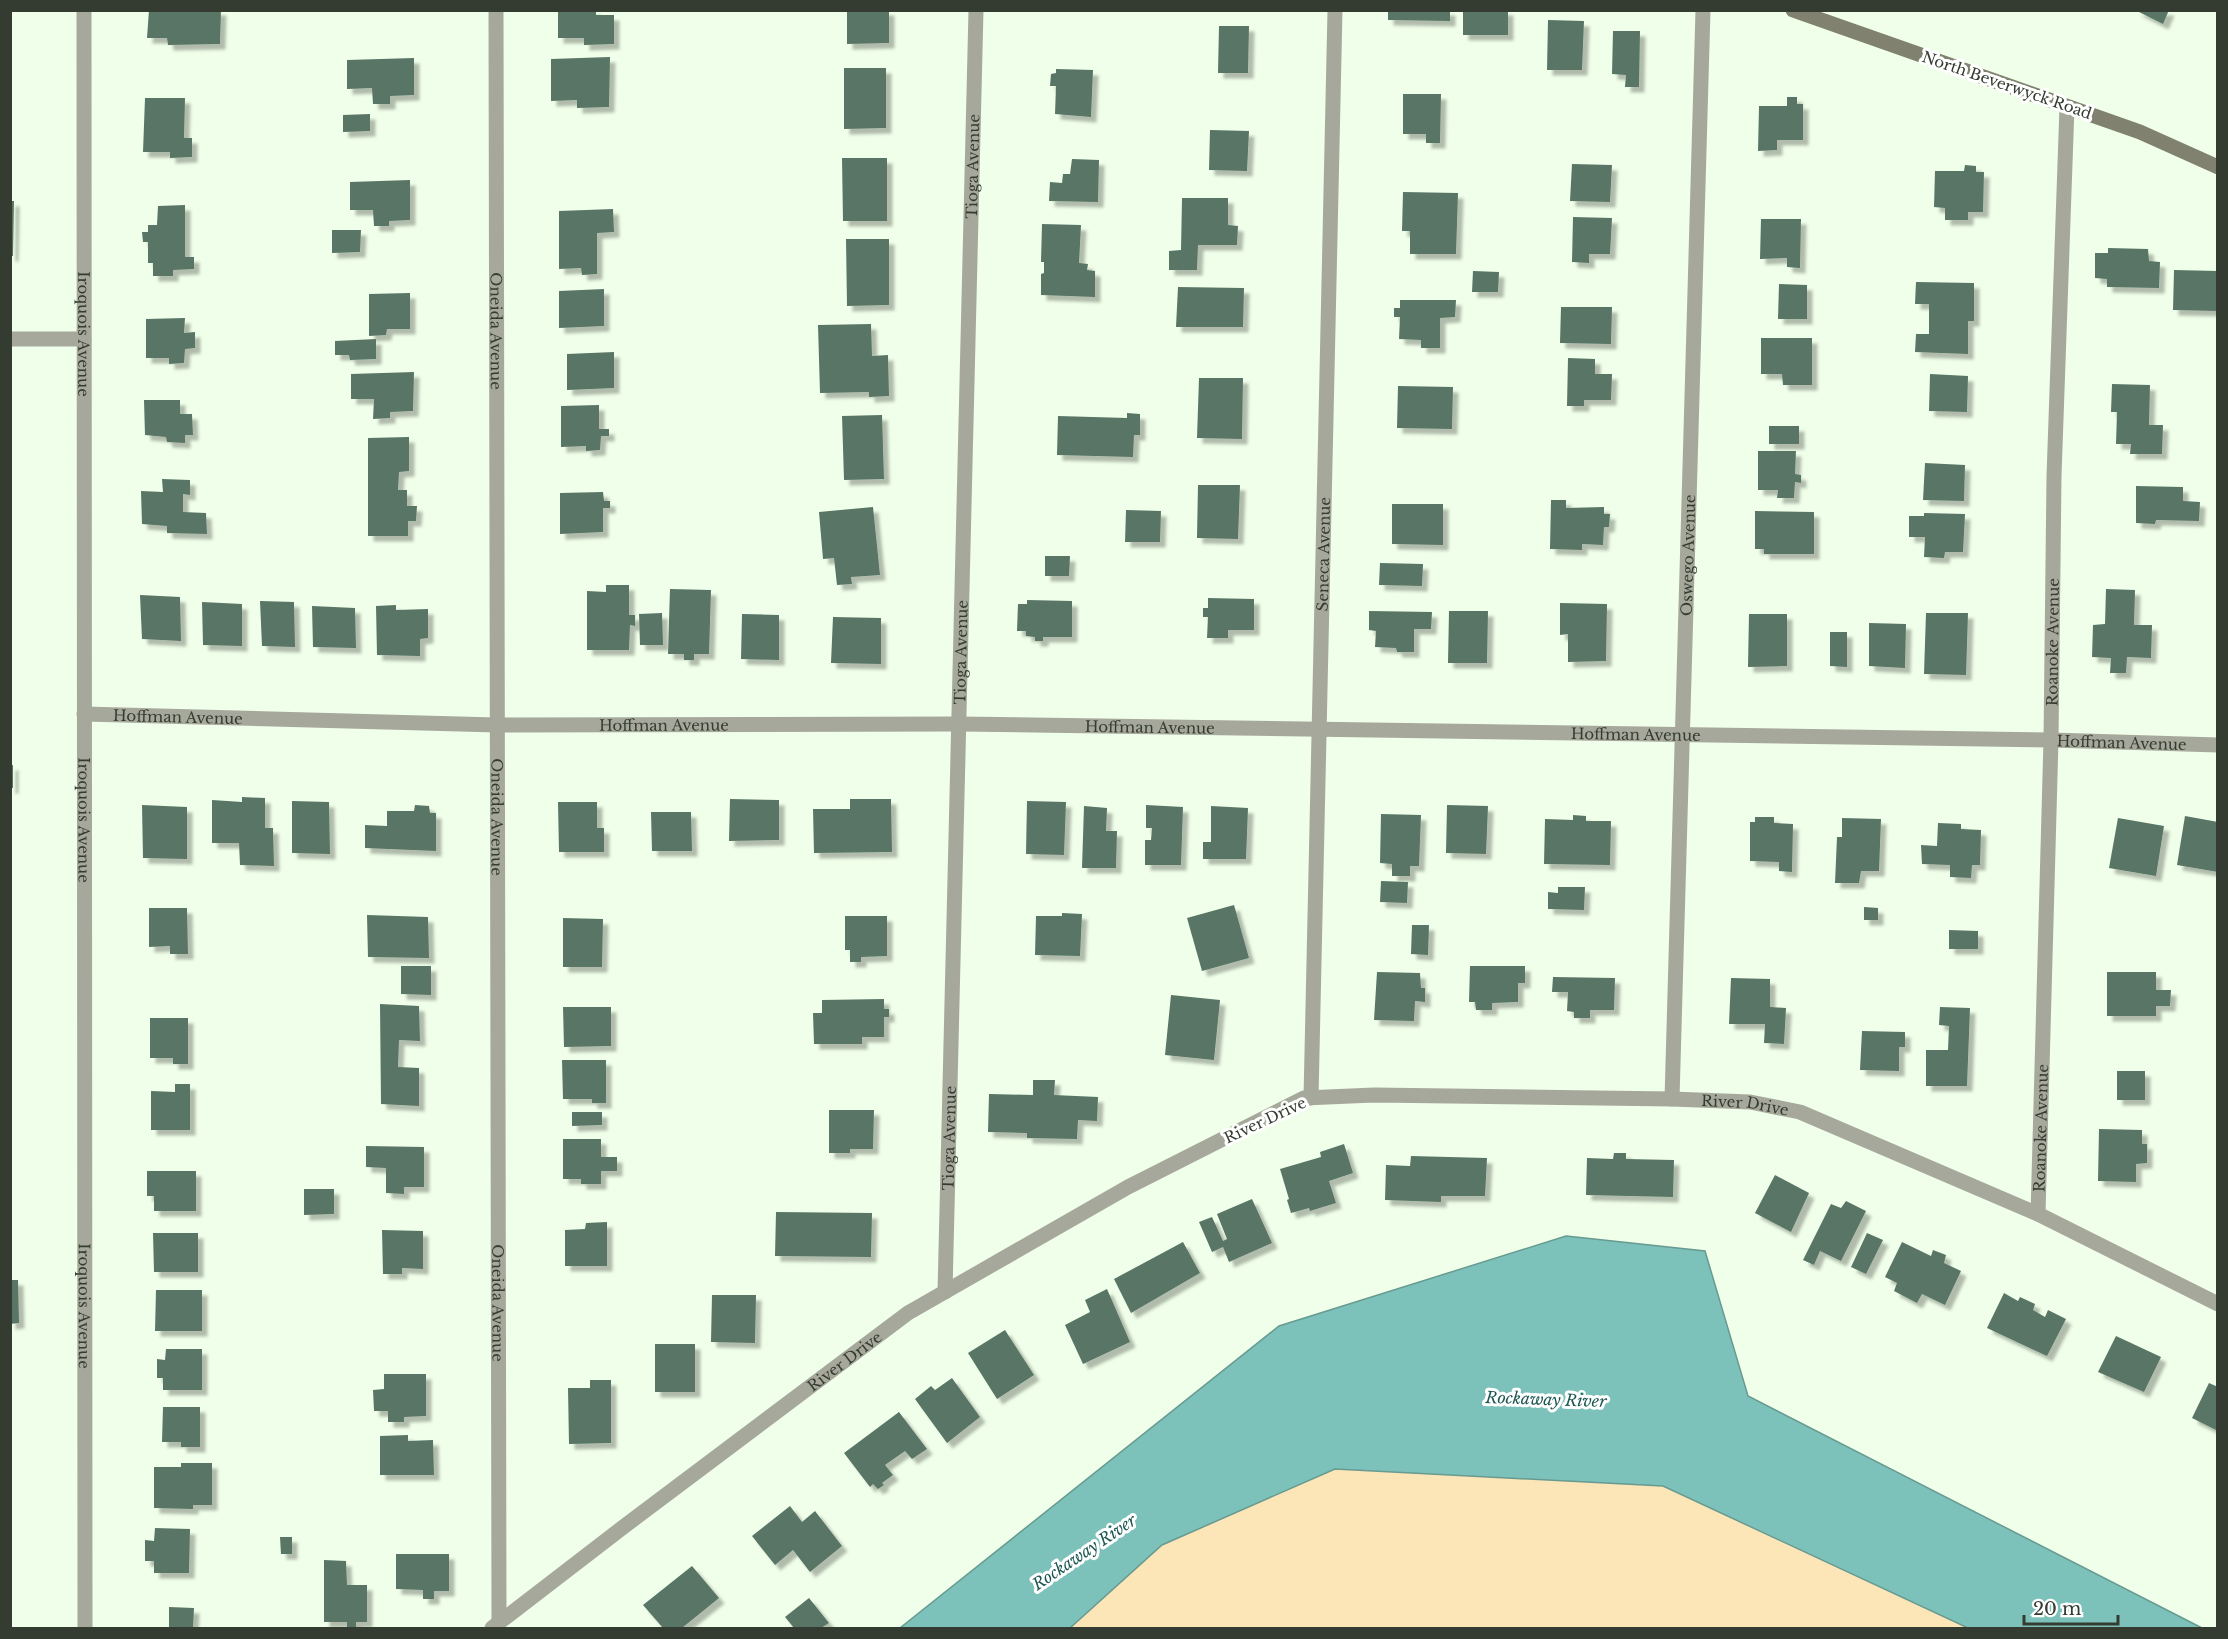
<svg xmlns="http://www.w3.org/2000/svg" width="2228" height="1639" viewBox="0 0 2228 1639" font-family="'Libre Baskerville',serif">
<defs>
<filter id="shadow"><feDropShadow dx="5.5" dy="5.5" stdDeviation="1.5" flood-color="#0004"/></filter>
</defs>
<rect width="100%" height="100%" fill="#f0ffe9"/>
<path fill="#fce5b7" d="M1335,1469L1663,1486L1968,1628H1070L1162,1545Z"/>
<path fill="#7dc2ba" stroke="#679a91" stroke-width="1.5" d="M1566,1236L1705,1251L1748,1396L2202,1628H1968L1663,1486L1335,1469L1162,1545L1070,1628H900L1279,1326Z"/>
<g fill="#587566" filter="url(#shadow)">
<path d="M149,10H221L220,44L168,45L167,38H147Z"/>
<path d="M558,10H596V15H614V44L584,45V38H558Z"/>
<path d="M847,10H889V43L847,44Z"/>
<path d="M1388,10H1450V21L1388,20Z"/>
<rect x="1463" y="10" width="45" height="25"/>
<path d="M2135,10H2169L2163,24Z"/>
<path d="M1548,20L1584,21L1582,70H1547Z"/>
<path d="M1219,26H1249L1248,73H1218Z"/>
<path d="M1613,31H1640L1639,87H1625L1626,75L1612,74Z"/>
<path d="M610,57L609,107L577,108V100L551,101V59Z"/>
<path d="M414,58V95L390,96V104H373L372,88L347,89V60Z"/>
<path d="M844,68H886V128L844,129Z"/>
<path d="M1056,69L1093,70L1091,117L1055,114L1056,86H1050L1051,74L1056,73Z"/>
<path d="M1403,94H1441L1440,143H1426V134H1403Z"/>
<path d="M1787,97H1797V104H1803V140H1777V150L1758,151L1759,106H1787Z"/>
<path d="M145,98H185L184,138H192V157L170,158V152H143Z"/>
<path d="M370,114V131L343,132V115Z"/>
<path d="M1210,130L1249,131L1247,171L1209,170Z"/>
<path d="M842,158H887V221H843Z"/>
<path d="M1072,159L1099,160L1098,202L1049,201L1050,182L1062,183L1063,174H1070Z"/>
<path d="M1572,164L1612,165L1610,202L1570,201Z"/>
<path d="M1965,165L1976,166V172H1984L1983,212H1968V220H1945V208L1934,207L1935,171H1964Z"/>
<path d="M410,180V220L389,221V226H374L373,210H350V182Z"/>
<path d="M1403,192L1458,193L1456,254H1410V231H1402Z"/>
<path d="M1182,198H1228V225L1238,226L1237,245H1198L1197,270H1169V251L1181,250Z"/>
<path d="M10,201H14L13,256H10Z"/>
<path d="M185,205V257H194V269L173,270V276H153V263H148V242H143L142,232H148V225H157L158,206Z"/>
<path d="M613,209L614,232L597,233V274L582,275L581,268L559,269V211Z"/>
<path d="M1573,217L1612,218L1610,254H1589V263L1572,262Z"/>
<path d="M1761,219H1801L1800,268L1787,267V258L1760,259Z"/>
<path d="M1042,224L1081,225L1079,263L1088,264L1087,270L1095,271V297L1041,295V274L1044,273V262H1041Z"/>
<path d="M332,230H361L360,252L332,253Z"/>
<path d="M846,239H889V305L847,306Z"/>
<path d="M2108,248L2148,249L2149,261L2160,262L2159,288L2107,287V279L2095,278V253H2108Z"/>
<path d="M2174,270L2218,271V311L2173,310Z"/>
<path d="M1473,271L1499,272L1498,292H1472Z"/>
<path d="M1916,282L1974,283V321H1968V354L1915,352L1916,334H1929V304H1915Z"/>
<path d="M1779,284L1807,285V319H1778Z"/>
<path d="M1178,287L1244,288L1243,327H1176Z"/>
<path d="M604,289V326L559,328V291Z"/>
<path d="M410,293V329H387L386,335L369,336V294Z"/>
<path d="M1400,300H1456L1455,317L1440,318V348H1421V340L1399,339L1400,317H1394V308H1400Z"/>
<path d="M1561,307H1612L1611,344L1560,343Z"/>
<path d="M185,318L184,333L195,332V348L185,349L184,363L169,364V358H146V319Z"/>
<path d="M871,324L872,356L888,355L889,396L869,397V392L820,393L818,325Z"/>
<path d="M1761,338H1812V385H1783L1782,374H1761Z"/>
<path d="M376,339V359L350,360L349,355H335V341Z"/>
<path d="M614,352V388L567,390V354Z"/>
<path d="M1568,358L1595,359V374H1612L1611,400H1584V406H1567Z"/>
<path d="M414,372L413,411L390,412V418L373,419L374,399H351V374Z"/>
<path d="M1930,374L1968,376L1967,412L1929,411Z"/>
<path d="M1199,378H1243L1242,439L1197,438Z"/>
<path d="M2112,384L2150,385L2149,425H2163L2162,454H2130L2131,444H2116L2117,412H2111Z"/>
<path d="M1398,386L1453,387L1452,429L1397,428Z"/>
<path d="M144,400H180V414H192L193,435H185V443L167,442L166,437L145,435Z"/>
<path d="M599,405V429H609V436H601L600,450L586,451V446L561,447V406Z"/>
<path d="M1127,413L1140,414V435H1134L1133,457L1057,455L1058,416L1127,418Z"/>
<path d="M882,415L884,479L844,480L842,416Z"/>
<rect x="1769" y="426" width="30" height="18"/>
<path d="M409,437V471L399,472L398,490H407V506H417L416,521H408V536H368V438Z"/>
<path d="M1758,451H1796L1795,474L1801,475V483L1795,482L1794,498H1777L1778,490H1758Z"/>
<path d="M1925,463L1965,465L1964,501L1923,500Z"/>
<path d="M162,479L190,480V495L183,494V512L206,513L207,534L167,533V526L142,524L141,491L163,492Z"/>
<path d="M1198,485H1240L1238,539L1197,538Z"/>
<path d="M2136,486L2183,487V501L2200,502L2199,521L2156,520L2155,524L2136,523Z"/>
<path d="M603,492L604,501H610V508H603V532L560,534V493Z"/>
<path d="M1551,500H1566V508L1604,507V514H1610L1609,527H1604L1603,545L1582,544V550L1550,549Z"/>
<path d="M1392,504H1443V545L1392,544Z"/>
<path d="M873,507L880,575L851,577L852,584L837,585L834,558L823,559L819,512Z"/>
<path d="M1126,510L1161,511L1160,542H1125Z"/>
<path d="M1755,511L1814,512V554H1764V549H1755Z"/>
<path d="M1924,513L1965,514L1963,552H1945L1944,558L1924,557L1925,537H1909V516H1924Z"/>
<path d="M1045,556H1070L1069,576H1045Z"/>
<path d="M1380,563L1423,564L1422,586L1379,585Z"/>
<path d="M606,585H629V615H635V626L630,625L629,650H587V591L606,592Z"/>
<path d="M670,589L711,590L709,654H694V660H684V654H668Z"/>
<path d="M2106,589L2135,590L2134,625H2152L2151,658L2127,657L2126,673H2110L2111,658L2092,657L2093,625L2105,624Z"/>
<path d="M140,595L180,597L181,641L142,639Z"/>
<path d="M1208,598L1254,599V630H1228V638H1207L1208,617H1203V608H1208Z"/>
<path d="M1027,600L1072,601V637H1043V641H1035V637L1026,636V631H1017L1018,604H1027Z"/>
<path d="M260,601L294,602L295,647L262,646Z"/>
<path d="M202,602L242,604V646L203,645Z"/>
<path d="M1560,603L1607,604L1606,661L1568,662V634L1560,635Z"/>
<path d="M396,605V610L428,609V638L420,639V656L377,655L376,606Z"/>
<path d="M312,606L355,608L356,648L313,647Z"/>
<path d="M1369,611L1432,612L1431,629H1414V652H1397L1396,648L1375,647L1376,631L1369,630Z"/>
<path d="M1449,611H1488L1487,663H1448Z"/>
<path d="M662,613L663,645H640L639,614Z"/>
<path d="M1926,613H1968L1966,675L1924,674Z"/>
<path d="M742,614L779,615V660L741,659Z"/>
<path d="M1749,614H1787V666L1748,667Z"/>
<path d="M833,617L881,618V664L831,663Z"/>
<path d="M1869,623L1906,624L1905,668L1869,666Z"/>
<path d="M1830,632H1847V667L1830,666Z"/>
<rect x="10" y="765" width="3" height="23"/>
<path d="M242,797L265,798V828H273L274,866L240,865L239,843H212V800L242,802Z"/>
<path d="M730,799L779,800V840L729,841Z"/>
<path d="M850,799H891L892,852L814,853L813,809H850Z"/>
<path d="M292,801L329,802L330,854L292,853Z"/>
<path d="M1027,801L1066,802L1064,855L1026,854Z"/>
<path d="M558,802H597V828H604V852H559Z"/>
<path d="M142,805L187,807V859L143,858Z"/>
<path d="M415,805L429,806L430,813H436V851L365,848V825L387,826V811H414Z"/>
<path d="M1146,805L1183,807L1181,865H1145V840H1151L1152,828H1146Z"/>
<path d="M1447,805L1488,806L1486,854L1446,853Z"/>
<path d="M1084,806L1107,808L1106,831H1117L1116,868H1082Z"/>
<path d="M1211,806L1248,808L1246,859H1203V842H1211Z"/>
<path d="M651,812H691L692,851H652Z"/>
<path d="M1381,814L1421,815L1419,866H1410V876H1392V864L1380,863Z"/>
<path d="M1573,815L1586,816V821H1611L1610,865L1544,864L1545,819L1573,820Z"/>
<path d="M2185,816L2218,822V872L2177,865Z"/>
<path d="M1755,817H1774V823L1793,824L1792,872L1779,871V862L1750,861V822H1755Z"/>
<path d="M1842,818L1881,819L1879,871H1861L1859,883H1835L1837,837H1842Z"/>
<path d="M2118,818L2164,826L2156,876L2109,868Z"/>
<path d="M1938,823L1961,824V829L1981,830L1980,865H1972L1971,878L1950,877V865L1922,864L1921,845L1937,846Z"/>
<path d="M1381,881L1408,882L1407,903L1380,902Z"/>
<path d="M1558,887H1585L1584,910L1548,909V892L1558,893Z"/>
<path d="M1234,905L1249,958L1202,971L1187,918Z"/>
<path d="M1864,907L1878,908V920H1864Z"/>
<path d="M149,908H187L188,954H170V946L149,947Z"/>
<path d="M1062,913L1082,914L1080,956L1035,955L1036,916H1062Z"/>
<path d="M367,915L428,917L429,958L368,957Z"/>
<path d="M845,916H887V956L861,957V962H850V950H845Z"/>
<path d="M563,918L603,919L602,967H563Z"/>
<path d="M1412,925H1429L1428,955L1411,954Z"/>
<path d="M1949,930L1978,931V949H1949Z"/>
<path d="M401,966H431V995L401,994Z"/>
<path d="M1470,966H1525V983H1518V1002L1492,1003V1010H1476L1475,1002H1469Z"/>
<path d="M1377,972L1420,973L1421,988H1425V1002L1415,1001L1414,1021L1374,1020Z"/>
<path d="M2107,972H2156V990H2171L2170,1006H2156V1016H2107Z"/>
<path d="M1553,977L1615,978L1614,1010H1590V1018H1574V1012L1567,1011L1568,992H1552Z"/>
<path d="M1731,978L1770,979V1007L1786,1008L1784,1044L1764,1043L1765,1024H1729Z"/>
<path d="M1171,995L1220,1000L1214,1060L1165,1055Z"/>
<path d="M884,999V1009H889V1017H884V1037H862V1044H814L813,1013H822V1000Z"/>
<path d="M380,1004L419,1006L420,1041L399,1040L398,1067L419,1068V1106L381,1104Z"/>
<path d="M563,1007H611V1046L564,1047Z"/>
<path d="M1940,1007L1970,1008L1967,1086H1926V1050H1948L1949,1026L1939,1025Z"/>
<path d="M150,1018H188V1064H173V1058H150Z"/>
<path d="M1862,1031L1905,1032V1047H1899V1071L1860,1070Z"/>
<path d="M562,1060H606V1103H592V1099H563Z"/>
<rect x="2117" y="1071" width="28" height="29"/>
<path d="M1033,1080H1055L1054,1095L1098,1097L1097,1121L1078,1120L1077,1139L1027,1138V1133L988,1132L989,1094L1033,1095Z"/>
<path d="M175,1084H190V1130H151V1091L175,1092Z"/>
<path d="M829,1110H874L873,1149H850V1153H829Z"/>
<path d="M572,1112H602V1125L572,1126Z"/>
<path d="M2099,1129L2142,1130V1144H2147V1163L2136,1164V1182L2098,1181Z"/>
<path d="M563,1139H601V1157H617V1171H601V1184H581V1179H563Z"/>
<path d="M1344,1144L1353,1173L1329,1181L1336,1203L1310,1211L1309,1208L1291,1213L1287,1200L1289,1199L1280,1169L1321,1157L1320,1152Z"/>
<path d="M366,1146L424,1147V1187H404V1194L386,1193V1168L366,1167Z"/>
<path d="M1614,1153H1626V1159L1674,1160L1673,1197L1586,1195L1587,1158L1613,1159Z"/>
<path d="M1411,1156L1487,1158L1485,1196H1441V1202L1385,1200L1386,1165L1410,1166Z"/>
<path d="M147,1171H196V1211H154V1196H147Z"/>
<path d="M1775,1175L1809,1193L1791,1232L1755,1213Z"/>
<path d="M304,1189H334V1214L304,1215Z"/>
<path d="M1252,1199L1272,1243L1229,1262L1223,1247L1212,1252L1199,1222L1212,1217L1223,1241L1227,1239L1217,1214Z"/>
<path d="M1846,1201L1866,1211L1841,1261L1820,1251L1814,1265L1803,1260L1831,1204L1841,1208Z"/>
<path d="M776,1212L872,1213L871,1257L775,1256Z"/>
<path d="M607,1222V1266H565V1230L585,1229L586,1223Z"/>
<path d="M382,1230L423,1231V1269L402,1268V1274H383Z"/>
<path d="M153,1233H198V1272H154Z"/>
<path d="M1867,1233L1883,1240L1866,1274L1851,1267Z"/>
<path d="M1183,1242L1200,1273L1131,1313L1114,1279Z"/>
<path d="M1902,1242L1931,1256L1933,1250L1946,1255L1944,1263L1961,1271L1945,1305L1922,1294L1917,1303L1894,1291L1897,1283L1885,1277Z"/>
<path d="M10,1280H18L19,1323L10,1324Z"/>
<path d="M1107,1289L1130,1342L1083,1364L1065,1325L1090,1312L1085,1300Z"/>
<path d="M156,1290H202V1331H155Z"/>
<path d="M2004,1293L2018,1301L2020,1297L2035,1304L2033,1310L2045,1317L2048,1310L2066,1319L2047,1356L1987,1328Z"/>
<path d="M712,1295H756L755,1343L711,1342Z"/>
<path d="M1005,1330L1034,1375L997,1399L968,1353Z"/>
<path d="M2116,1336L2161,1357L2144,1392L2098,1372Z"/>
<rect x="655" y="1344" width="40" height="48"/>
<path d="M166,1349H202V1390H163V1378H157V1359L165,1360Z"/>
<path d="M384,1374H426V1416L404,1417V1422H388V1411H374L373,1390L384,1389Z"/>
<path d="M952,1378L980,1417L947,1443L915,1399L931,1386L935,1390Z"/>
<path d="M590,1380H611V1443L569,1444L568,1388H590Z"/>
<path d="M2209,1383L2218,1387V1431L2192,1418Z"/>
<path d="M163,1407H200V1447H181V1442H162Z"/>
<path d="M899,1412L927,1449L912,1459L905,1451L885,1465L893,1475L882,1483L884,1485L878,1489L873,1484L870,1487L844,1453Z"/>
<path d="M408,1435V1441L433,1440L434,1475H380V1436Z"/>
<path d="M181,1463H212V1505H193V1509L154,1508V1467H181Z"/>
<path d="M790,1506L802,1522L815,1511L842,1546L810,1572L793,1550L775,1565L752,1536Z"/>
<path d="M155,1528L190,1529L189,1573H154V1561H145V1540L154,1541Z"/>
<path d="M280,1537H292V1554H281Z"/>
<path d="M396,1554H449V1591H434V1599H423V1590L396,1589Z"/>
<path d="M324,1560L346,1561L347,1585H367V1622H356V1628H347V1622H324Z"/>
<path d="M692,1566L719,1598L682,1628H663L643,1605Z"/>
<path d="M809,1598L829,1623L821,1628H794L785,1617Z"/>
<path d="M169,1607L194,1608L193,1628H169Z"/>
</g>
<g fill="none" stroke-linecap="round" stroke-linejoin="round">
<g stroke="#a7a89c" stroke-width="15">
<path id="s1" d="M84,10L85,1628"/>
<path id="s2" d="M496,10L499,1622"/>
<path d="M10,339H84"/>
<path id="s3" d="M84,714L497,725L959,724L2051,740L2218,745"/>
<path id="s4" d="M1311,1098L1335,10"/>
<path id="s5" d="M1672,1099L1703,10"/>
<path id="s6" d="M2038,1214L2051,740L2054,476L2067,107"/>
<path id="s7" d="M945,1292L976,10"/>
<path id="s8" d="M492,1628L622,1528L908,1313L1128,1187L1304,1098L1374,1095L1672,1099L1750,1102L1800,1112L2038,1214L2218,1304"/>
</g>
<path stroke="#80826f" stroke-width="15" d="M1793,10L2140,132L2218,167"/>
</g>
<g text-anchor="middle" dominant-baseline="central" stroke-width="6" stroke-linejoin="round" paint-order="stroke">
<g font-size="15" fill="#343c31" stroke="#fff">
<text transform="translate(2007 85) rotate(19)">North Beverwyck Road</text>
<text stroke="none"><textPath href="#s7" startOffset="1126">Tioga Avenue</textPath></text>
<text stroke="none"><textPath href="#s2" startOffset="321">Oneida Avenue</textPath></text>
<text stroke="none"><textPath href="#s1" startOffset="324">Iroquois Avenue</textPath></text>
<text stroke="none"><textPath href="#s4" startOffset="544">Seneca Avenue</textPath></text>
<text stroke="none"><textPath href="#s5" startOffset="544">Oswego Avenue</textPath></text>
<text stroke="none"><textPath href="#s6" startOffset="572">Roanoke Avenue</textPath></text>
<text stroke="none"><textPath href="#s7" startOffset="640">Tioga Avenue</textPath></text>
<text stroke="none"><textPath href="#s3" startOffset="94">Hoffman Avenue</textPath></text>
<text stroke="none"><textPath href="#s3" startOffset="580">Hoffman Avenue</textPath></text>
<text stroke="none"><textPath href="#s3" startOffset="1066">Hoffman Avenue</textPath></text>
<text stroke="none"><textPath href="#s3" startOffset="1552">Hoffman Avenue</textPath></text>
<text stroke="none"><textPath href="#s3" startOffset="2038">Hoffman Avenue</textPath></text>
<text stroke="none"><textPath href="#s2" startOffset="807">Oneida Avenue</textPath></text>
<text stroke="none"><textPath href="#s1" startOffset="810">Iroquois Avenue</textPath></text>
<text stroke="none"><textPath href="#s8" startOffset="1414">River Drive</textPath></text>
<text transform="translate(1265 1120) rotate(-25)">River Drive</text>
<text stroke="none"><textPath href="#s6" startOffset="86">Roanoke Avenue</textPath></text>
<text stroke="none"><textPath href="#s7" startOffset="154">Tioga Avenue</textPath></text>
<text stroke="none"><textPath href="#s2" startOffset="1293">Oneida Avenue</textPath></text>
<text stroke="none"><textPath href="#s1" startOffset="1296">Iroquois Avenue</textPath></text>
<text stroke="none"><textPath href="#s8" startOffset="442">River Drive</textPath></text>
</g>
<g font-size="16" font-style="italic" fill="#1c5751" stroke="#fff">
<text transform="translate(1546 1399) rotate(2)">Rockaway River</text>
<text transform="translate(1084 1552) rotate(-34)">Rockaway River</text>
</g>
</g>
<rect width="2228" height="1639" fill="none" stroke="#343c31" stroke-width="24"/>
<path d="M2024 1615v9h94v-9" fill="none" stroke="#343c31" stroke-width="3"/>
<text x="2033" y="1615" font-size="18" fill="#343c31" stroke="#ffffff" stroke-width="4.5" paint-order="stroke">20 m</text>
</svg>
